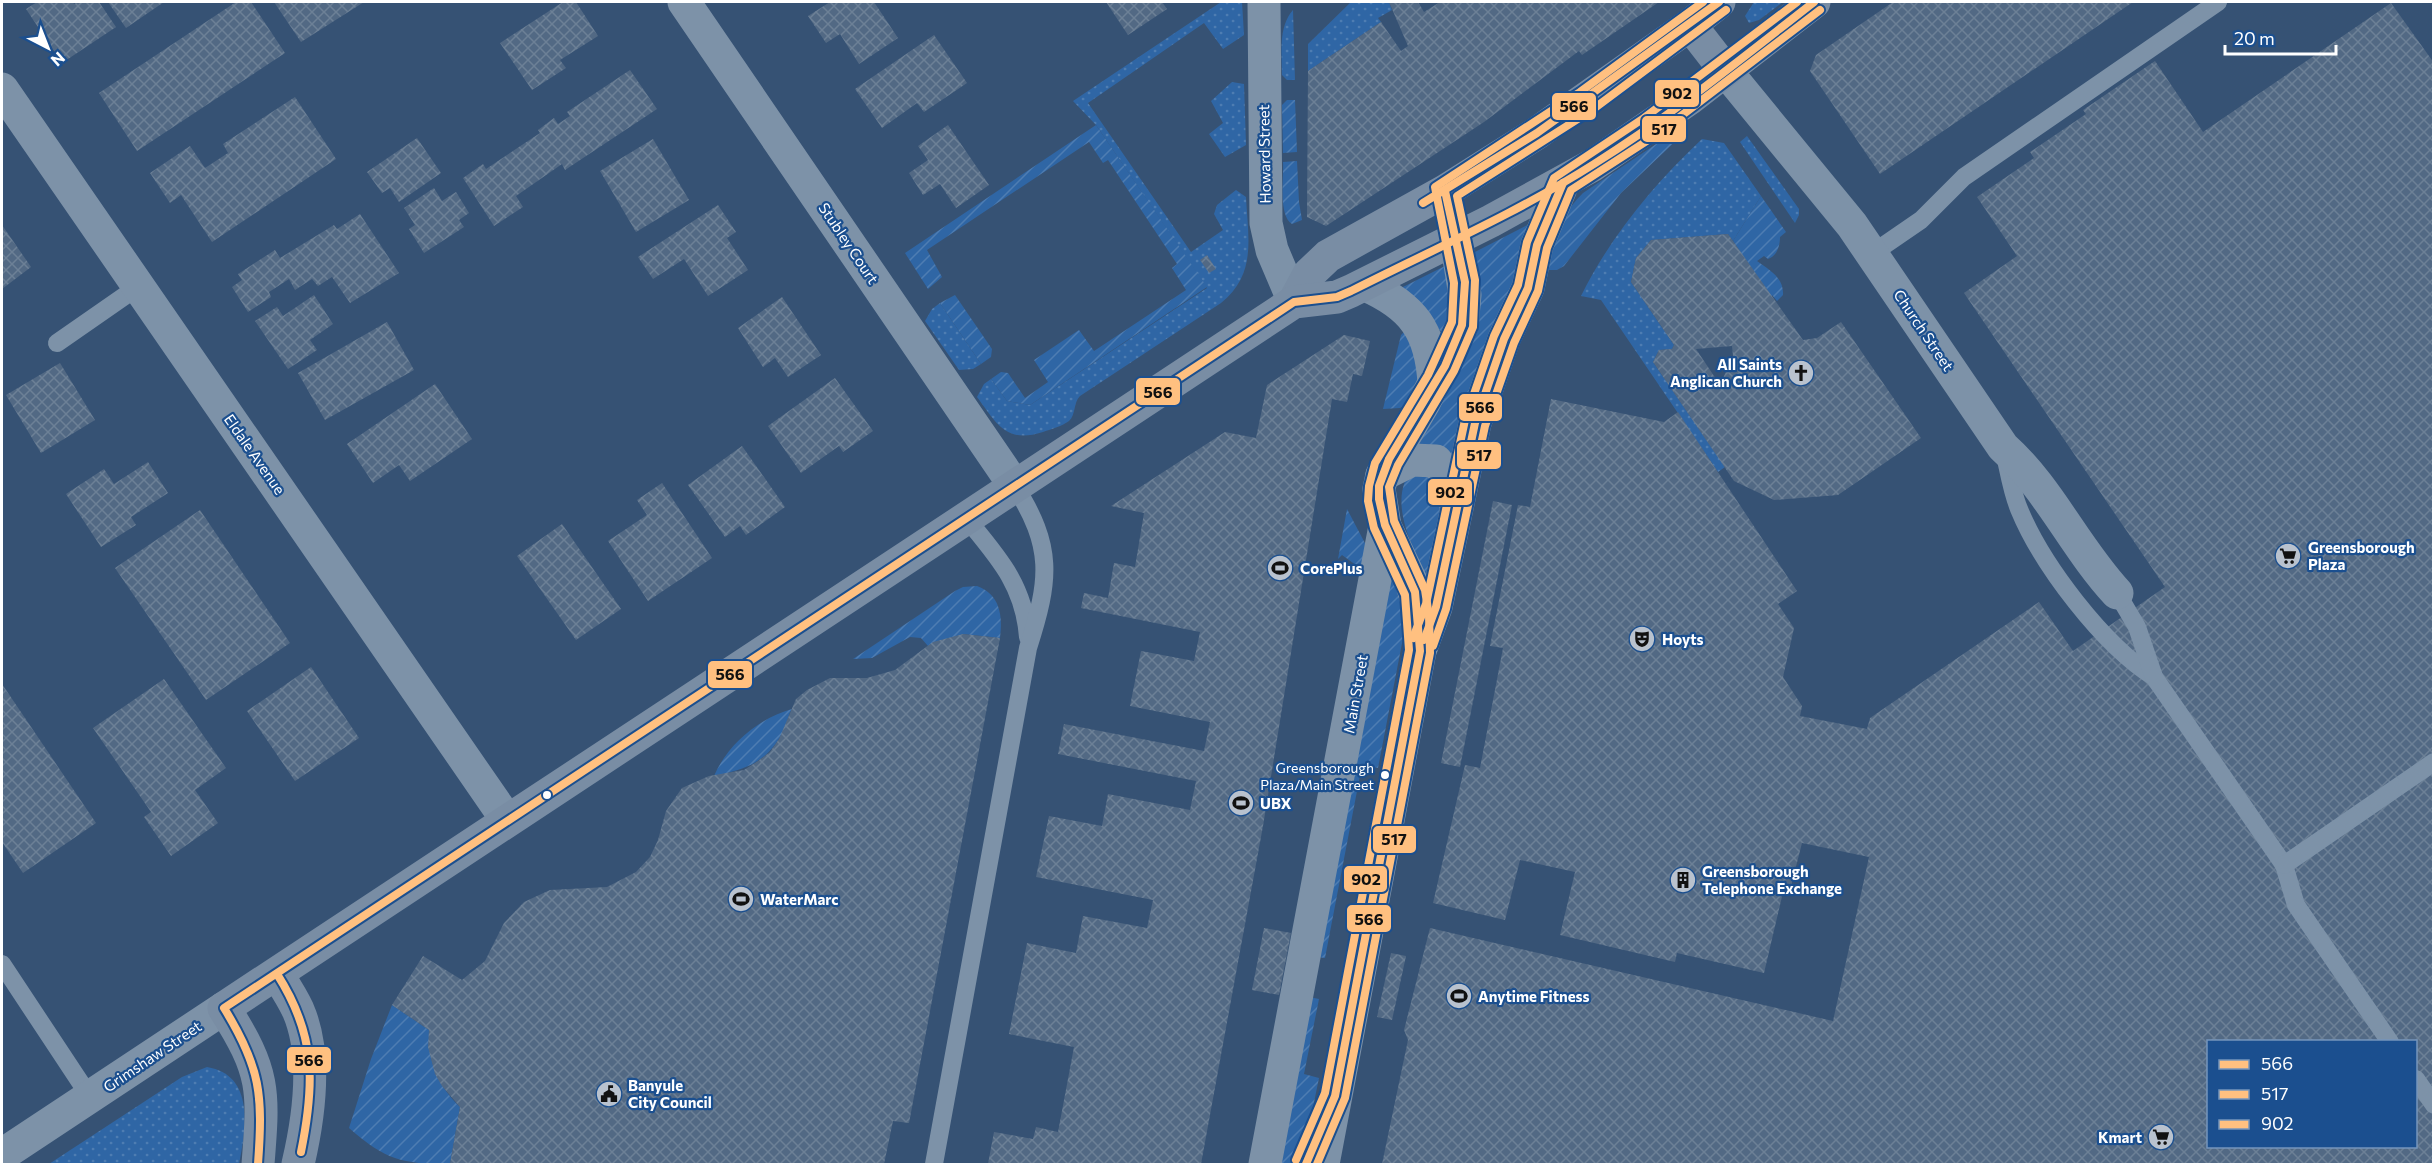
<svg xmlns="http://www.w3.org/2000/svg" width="2435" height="1166" viewBox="0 0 2435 1166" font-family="Commissioner,sans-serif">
<defs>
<pattern id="grass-dots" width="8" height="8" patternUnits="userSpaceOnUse" patternTransform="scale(1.5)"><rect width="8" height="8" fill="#2f66a5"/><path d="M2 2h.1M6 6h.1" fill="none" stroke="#4e7db2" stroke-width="1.8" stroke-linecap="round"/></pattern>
<pattern id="garden-furrows" width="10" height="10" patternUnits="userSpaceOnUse" patternTransform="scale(1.5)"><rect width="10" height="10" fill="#2f66a5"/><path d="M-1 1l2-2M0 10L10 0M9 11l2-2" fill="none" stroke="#4e7db2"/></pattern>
<pattern id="building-cross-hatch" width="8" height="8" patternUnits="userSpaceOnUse" patternTransform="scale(1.5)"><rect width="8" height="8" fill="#526984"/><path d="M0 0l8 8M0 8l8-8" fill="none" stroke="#6c8096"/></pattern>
</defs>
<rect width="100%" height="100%" fill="#365274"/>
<g fill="url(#grass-dots)">
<path d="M1221,2H1242L1244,35L1223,49L1204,23L1088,103L1191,252L1223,230L1214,214L1217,205L1236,190L1246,197C1248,238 1257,274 1221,303L1080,396C1073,403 1076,415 1069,421C1062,426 1052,429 1043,432C1006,444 997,424 977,397L984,384L991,379L1007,401L1030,405L1207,288L1096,125L1073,101Z"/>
<path d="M1351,2H1389L1392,10L1378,18L1381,22L1308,71V44Z"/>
<path d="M1754,2H1783L1759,20L1749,23L1745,16Z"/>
<path d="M1293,10L1295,80H1287L1282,75C1282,53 1278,27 1293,10Z"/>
<path d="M1232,82L1244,84L1246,145L1225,157L1209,134L1223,123L1211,101Z"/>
<path d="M1747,136L1799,209V215L1795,223L1740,142Z"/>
<path d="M1702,139L1724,143L1761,196L1733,241L1728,234L1651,240L1636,258L1631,282L1674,345L1672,349L1659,350L1653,362L1725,467L1718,472L1601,300L1581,296C1610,237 1654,184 1702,139Z"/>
<path d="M940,303L981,364L973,369L959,370L925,321L932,309Z"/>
<path d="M207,1067C255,1075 246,1129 239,1164H49L182,1077Z"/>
</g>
<g fill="url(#garden-furrows)">
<path d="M1287,100H1295L1297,152L1283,153L1282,105Z"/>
<path d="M1096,125L1207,287L1030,405L1007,401L991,379L1001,372L1008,373L1025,398L1048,382L1034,360L1079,330L1094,351L1186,290L1172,268L1177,264L1108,160L1103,163L1089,142L927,250L942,277L928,289L905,253Z"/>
<path d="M1680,128L1684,133L1621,193L1564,266L1557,270H1546C1549,243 1563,212 1583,193Z"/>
<path d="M1297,161L1299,202L1302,220L1292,224C1278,215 1284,178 1283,162Z"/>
<path d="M1761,196L1786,232L1780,237C1780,246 1777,256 1768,259L1764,256L1757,261C1769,270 1784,277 1783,295L1777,301L1772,295V298L1733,241Z"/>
<path d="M1535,221L1457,460L1418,446L1473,253Z"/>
<path d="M1447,265L1451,311L1441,332L1401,288Z"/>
<path d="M955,295L992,349L991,357L981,364L940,303Z"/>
<path d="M1406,330L1415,344L1419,378L1406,405L1400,408L1383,409L1401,335Z"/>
<path d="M1426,470L1442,501L1427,578C1414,550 1393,512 1405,481Z"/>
<path d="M1347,509L1367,547L1364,565L1360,568L1342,555L1338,559Z"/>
<path d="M1388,575C1403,592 1405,615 1403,638L1378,768L1362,765L1325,958L1317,957Z"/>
<path d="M977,586C1000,594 1003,616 1000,638L963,634L928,646L921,638L910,637L872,658L853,659L955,591L963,587Z"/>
<path d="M792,709C788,715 788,721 785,727C770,761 748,769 714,776C727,745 759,718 792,709Z"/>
<path d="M1309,997L1319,999L1304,1074L1319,1078L1311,1117L1292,1164H1277Z"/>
<path d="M392,1005L429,1030C428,1062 437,1084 460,1107L450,1164C401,1164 386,1160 349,1128L371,1059Z"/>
</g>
<g fill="url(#building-cross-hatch)" fill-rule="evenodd">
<path d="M37,2H73L74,4L78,2H99L116,27L62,63L26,9Z"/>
<path d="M108,2H164L126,28Z"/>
<path d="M236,2H251L285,53L137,151L99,93Z"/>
<path d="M274,2H364L301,42Z"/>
<path d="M563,2H576L598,36L560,60L566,68L532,90L500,43Z"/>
<path d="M830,2H874L898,38L859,64L840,34L826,43L808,16Z"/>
<path d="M1106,2H1162L1167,9L1128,35Z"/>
<path d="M1389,2H1418L1424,12L1440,2H1659L1582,55L1579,51L1484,122L1326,226L1307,217L1308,71L1381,22L1401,51L1408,46Z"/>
<path d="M1893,2H2133L1880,174L1810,71L1816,55Z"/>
<path d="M2391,3L2434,63V1164H1382L1408,1040L1404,1030L1430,928L1833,1021L1869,857L1802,843L1790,890L1784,888L1764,973L1677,953L1675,962L1560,935L1575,872L1520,860L1505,920L1433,903L1465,765L1480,768L1503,648L1490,646L1518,505L1530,507L1551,399L1664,422L1678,412L1797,591L1778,604L1794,628L1783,677L1802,706L1800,716L1867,729L1870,718L2039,602L2073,651L2165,587L1964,293L2017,256L1977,197L2034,158L2030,152L2086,114L2083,110L2155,61L2203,132ZM2208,1042H2416V1146H2208Z"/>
<path d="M934,35L967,83L924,112L917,103L882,128L855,89Z"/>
<path d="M630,70L657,109L565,170L562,164L516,196L523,207L494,226L463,178L483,164L486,169L540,133L538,130L554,118L558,124L570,116L567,112Z"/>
<path d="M295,97L336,159L212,242L181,195L170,203L150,173L190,146L205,168L228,153L223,144Z"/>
<path d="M948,125L989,185L956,208L940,184L923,195L909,173L928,160L918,146Z"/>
<path d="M417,138L441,173L399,202L390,188L382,193L367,172Z"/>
<path d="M653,139L689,200L636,232L600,171Z"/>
<path d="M434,188L442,201L456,192L469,213L459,220L464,227L424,253L409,229L415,225L404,208Z"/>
<path d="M718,205L736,232L727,238L748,270L708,296L684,259L653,279L638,257Z"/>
<path d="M360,214L399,273L350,303L332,277L318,286L312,279L295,290L289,279L269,292L271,297L248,312L232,287L242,280L238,274L275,250L280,258L334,225L337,229Z"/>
<path d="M2,225L31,267L2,289Z"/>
<path d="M1728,234L1803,340L1817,338L1841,322L1921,438L1838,495L1774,500L1734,481L1653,362L1659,350L1672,349L1674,345L1631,282L1636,258L1651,240ZM1732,346L1733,356L1720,385L1696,349Z"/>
<path d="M1207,255L1216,269L1209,273L1200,260Z"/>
<path d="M314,295L333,324L310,340L317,350L288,369L255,321L277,307L283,316Z"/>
<path d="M782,297L821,355L788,377L775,358L763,367L738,328Z"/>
<path d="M387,322L414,370L325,420L298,373Z"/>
<path d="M1344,335L1370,341L1362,376L1353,374L1347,402L1332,399L1263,826L1201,1164H988L994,1132L1033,1139L1036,1127L1058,1132L1074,1047L1009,1034L1027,943L1076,953L1083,916L1147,928L1153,900L1036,877L1049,816L1102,826L1108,794L1190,810L1196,781L1058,754L1064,724L1204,751L1210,722L1130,706L1141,651L1194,661L1200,632L1081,608L1084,593L1108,598L1114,563L1135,567L1144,513L1111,506L1225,432L1256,438L1267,385Z"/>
<path d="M60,363L95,420L41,453L6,395Z"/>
<path d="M835,378L873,431L843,452L839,446L801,473L768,426Z"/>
<path d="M435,384L472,439L410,481L399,465L373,483L347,444Z"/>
<path d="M742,446L785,507L746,535L740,526L725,537L688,485Z"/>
<path d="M148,462L168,493L131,517L136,525L101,547L66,494L104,469L114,484Z"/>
<path d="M662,483L712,558L648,601L608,541L647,515L637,500Z"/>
<path d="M1493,501L1512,505L1460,767L1441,763Z"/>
<path d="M200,510L290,643L206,700L115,568Z"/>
<path d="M562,524L621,609L576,640L517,556Z"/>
<path d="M963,634L1000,638L909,1123L893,1121L884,1164H450L460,1107L442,1086L435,1074L428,1047L429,1030L392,1005L423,956L462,980L485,961L504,923L524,902L550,890L607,887L636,872L650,857L658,840L666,811L682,788L709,776L744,770L758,761L770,752L779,739L796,699L807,690L830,678H867L895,670L933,642Z"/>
<path d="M311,667L359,738L295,781L247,711Z"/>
<path d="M164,679L226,768L195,790L218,823L171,856L144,817L151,812L93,728Z"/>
<path d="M2,684L96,823L23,873L2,842Z"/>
<path d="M1264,928L1291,933L1279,995L1252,990Z"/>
<path d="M1391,953L1406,956L1392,1020L1377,1017Z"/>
</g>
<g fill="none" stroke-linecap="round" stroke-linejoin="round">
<g stroke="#7d92a8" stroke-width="18">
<path d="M1873,253L1921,220L1964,177L2218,2"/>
<path d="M57,343L139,286"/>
<path d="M2005,455C2009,473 2012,492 2019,509C2042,565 2103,645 2154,677"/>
<path d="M965,517C997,556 1024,584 1028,637"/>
<path d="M2117,593L2137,627L2154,677L2284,865L2296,905L2390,1042"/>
<path d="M2284,865L2434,762"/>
<path d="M2,964L90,1097"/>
<path d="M2416,1079L2434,1105"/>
<path d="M934,1164L1028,648C1050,579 1054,547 1014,485"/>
</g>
<g stroke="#7d92a8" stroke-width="33">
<path d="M684,2L1014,485"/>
<path d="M1264,2L1266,223L1272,250L1294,302"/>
<path d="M1725,70L1852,225L2003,447C2049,488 2075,548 2117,593"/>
<path d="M2,89L507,820"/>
</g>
<g stroke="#7d92a8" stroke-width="33">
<path d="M1365,285C1413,306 1431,331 1434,383"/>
<path d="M1382,475L1412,460L1436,461L1450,479L1456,506"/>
<path d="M1420,640L1418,605L1411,581L1385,526L1379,489L1382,475L1424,403L1462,326L1465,295L1456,240"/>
<path d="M2,1155L224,1008"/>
<path d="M1265,1164L1385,526"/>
<path d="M1323,1164L1420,651L1436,607L1475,423L1504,339L1528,288L1537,245L1563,183"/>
</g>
<g stroke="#798da4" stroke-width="33">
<path d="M1690,25L1725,70"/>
<path d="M1294,302L1309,274L1328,256L1445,191L1537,133L1690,25L1719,2"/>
<path d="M277,974C284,985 292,997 298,1010C318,1056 309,1117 298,1164"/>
<path d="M258,1164C264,1090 265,1072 224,1008L1294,302L1337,297L1351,291L1491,221L1593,165L1689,99L1814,2"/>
</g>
<g stroke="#1b4f8f" stroke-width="12">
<g id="bus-1">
<path d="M1423,203L1537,133L1719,2"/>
<path d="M1424,640L1436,607L1475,423L1504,339L1528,288L1537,245L1563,183"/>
<path d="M277,974C316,1035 315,1083 301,1152"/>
<path d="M258,1164C263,1095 261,1068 224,1008L1294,302L1337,297L1351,291C1432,250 1517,213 1594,164C1671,116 1742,58 1814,2"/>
<path d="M1306,1164L1335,1096L1420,651L1415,592L1385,525L1379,499V486L1389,459L1445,366L1462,325L1465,282L1445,191"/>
</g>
</g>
<g stroke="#1b4f8f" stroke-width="12">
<g id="bus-2">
<path d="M1433,646L1446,609L1485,426L1514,343L1538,291L1547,248L1571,190L1656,135L1820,10"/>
<path d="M1317,1164L1345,1098L1430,653L1429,616L1425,590L1394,521L1389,487L1398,465L1454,371L1473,327L1475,280L1457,196L1592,110L1726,10"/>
</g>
</g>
<g stroke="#1b4f8f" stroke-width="12">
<g id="bus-3">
<path d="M1413,638L1426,604L1465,420L1494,336L1518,285L1527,242L1554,178L1644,118L1797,2"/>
<path d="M1296,1160L1325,1093L1409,650L1405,595L1374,528L1368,501L1369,486L1375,463L1428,375L1452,322L1454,283L1435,187L1580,92L1703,2"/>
</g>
</g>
<use href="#bus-1" stroke="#ffc080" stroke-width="8"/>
<use href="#bus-2" stroke="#ffc080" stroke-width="8"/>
<use href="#bus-3" stroke="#ffc080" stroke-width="8"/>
</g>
<defs>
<g id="church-disc" transform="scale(1.35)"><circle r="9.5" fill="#b9c2ce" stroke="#1b4f8f"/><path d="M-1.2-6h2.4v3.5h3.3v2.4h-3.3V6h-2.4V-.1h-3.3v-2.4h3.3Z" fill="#111"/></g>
<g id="supermarket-disc" transform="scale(1.35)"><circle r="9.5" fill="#b9c2ce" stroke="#1b4f8f"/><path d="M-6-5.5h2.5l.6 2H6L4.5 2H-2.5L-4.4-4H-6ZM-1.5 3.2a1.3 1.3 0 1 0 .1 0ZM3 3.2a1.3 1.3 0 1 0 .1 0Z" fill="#111"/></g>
<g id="stadium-disc" transform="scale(1.35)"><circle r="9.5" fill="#b9c2ce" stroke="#1b4f8f"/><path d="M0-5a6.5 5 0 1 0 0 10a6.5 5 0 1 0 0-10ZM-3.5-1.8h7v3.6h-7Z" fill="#111"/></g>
<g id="theatre-disc" transform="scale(1.35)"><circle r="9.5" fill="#b9c2ce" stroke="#1b4f8f"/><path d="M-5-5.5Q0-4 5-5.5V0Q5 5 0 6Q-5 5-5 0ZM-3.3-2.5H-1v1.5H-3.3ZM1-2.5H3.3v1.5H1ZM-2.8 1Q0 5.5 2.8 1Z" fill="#111"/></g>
<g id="building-disc" transform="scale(1.35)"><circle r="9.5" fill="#b9c2ce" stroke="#1b4f8f"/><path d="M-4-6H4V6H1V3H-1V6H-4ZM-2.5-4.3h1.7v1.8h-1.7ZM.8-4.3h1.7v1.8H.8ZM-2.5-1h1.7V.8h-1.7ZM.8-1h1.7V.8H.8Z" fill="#111"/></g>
<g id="civic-disc" transform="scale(1.35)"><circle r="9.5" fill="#b9c2ce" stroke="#1b4f8f"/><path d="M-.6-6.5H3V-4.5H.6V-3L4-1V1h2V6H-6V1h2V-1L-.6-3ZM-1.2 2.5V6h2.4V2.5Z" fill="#111"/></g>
</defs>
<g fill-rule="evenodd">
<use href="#church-disc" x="1801" y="373"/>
<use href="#supermarket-disc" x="2288" y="556"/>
<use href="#stadium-disc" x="1280" y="568"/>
<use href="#theatre-disc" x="1642" y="639"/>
<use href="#stadium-disc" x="1241" y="803"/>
<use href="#building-disc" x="1683" y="880"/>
<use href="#stadium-disc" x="741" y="899"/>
<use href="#stadium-disc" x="1459" y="996"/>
<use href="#civic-disc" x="609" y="1094"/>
<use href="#supermarket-disc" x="2161" y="1137"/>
</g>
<g fill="#fff" stroke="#1b4f8f" stroke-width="2">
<circle cx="1385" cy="775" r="5"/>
<circle cx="547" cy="795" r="5"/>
</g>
<g text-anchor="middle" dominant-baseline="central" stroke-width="4.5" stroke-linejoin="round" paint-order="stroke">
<g font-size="14" fill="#fff" stroke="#1b4f8f" text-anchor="end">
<text x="1374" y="767">Greensborough<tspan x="1374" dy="17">Plaza/Main Street</tspan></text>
</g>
<g font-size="15" fill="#fff" stroke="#1b4f8f">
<text transform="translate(1264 154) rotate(-91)">Howard Street</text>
<text transform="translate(849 243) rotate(56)">Stubley Court</text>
<text transform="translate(1924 330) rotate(56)">Church Street</text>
<text transform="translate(255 454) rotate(55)">Eldale Avenue</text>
<text transform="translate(1355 694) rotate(-80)">Main Street</text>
<text transform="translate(152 1056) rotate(-34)">Grimshaw Street</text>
</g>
<g font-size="15" font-weight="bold" fill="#fff" stroke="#1b4f8f" text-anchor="start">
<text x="1782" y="364" text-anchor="end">All Saints<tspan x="1782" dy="17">Anglican Church</tspan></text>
<text x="2308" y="547">Greensborough<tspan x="2308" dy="17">Plaza</tspan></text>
<text x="1300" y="568">CorePlus</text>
<text x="1662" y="639">Hoyts</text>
<text x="1260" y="803">UBX</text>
<text x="1702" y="871">Greensborough<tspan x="1702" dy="17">Telephone Exchange</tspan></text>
<text x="760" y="899">WaterMarc</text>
<text x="1478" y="996">Anytime Fitness</text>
<text x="628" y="1085">Banyule<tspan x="628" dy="17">City Council</tspan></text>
<text x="2142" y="1137" text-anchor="end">Kmart</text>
</g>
</g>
<g stroke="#1b4f8f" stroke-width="2">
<rect x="1654" y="79" width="46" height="29" rx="6" fill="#ffc080"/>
<rect x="1551" y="92" width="46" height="29" rx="6" fill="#ffc080"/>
<rect x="1641" y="115" width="46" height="28" rx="6" fill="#ffc080"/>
<rect x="1135" y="377" width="46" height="29" rx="6" fill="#ffc080"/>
<rect x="1458" y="393" width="45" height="29" rx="6" fill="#ffc080"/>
<rect x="1456" y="441" width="46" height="29" rx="6" fill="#ffc080"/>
<rect x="1427" y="478" width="46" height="28" rx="6" fill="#ffc080"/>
<rect x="707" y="660" width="46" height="29" rx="6" fill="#ffc080"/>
<rect x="1372" y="825" width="45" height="29" rx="6" fill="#ffc080"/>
<rect x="1343" y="865" width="45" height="28" rx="6" fill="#ffc080"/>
<rect x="1346" y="904" width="46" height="29" rx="6" fill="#ffc080"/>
<rect x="286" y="1046" width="46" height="28" rx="6" fill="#ffc080"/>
</g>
<g font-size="16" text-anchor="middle" font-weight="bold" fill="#111">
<text x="1677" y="99">902</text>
<text x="1574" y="112">566</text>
<text x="1664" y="135">517</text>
<text x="1158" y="398">566</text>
<text x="1480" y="413">566</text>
<text x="1479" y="461">517</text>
<text x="1450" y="498">902</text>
<text x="730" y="680">566</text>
<text x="1394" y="845">517</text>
<text x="1366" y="885">902</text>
<text x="1369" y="925">566</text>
<text x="309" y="1066">566</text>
</g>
<rect width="2435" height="1166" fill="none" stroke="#ffffff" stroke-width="6"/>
<rect x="2207" y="1040" width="210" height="108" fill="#1b4f8f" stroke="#7695bc" stroke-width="1.5"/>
<rect x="2219" y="1060" width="30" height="9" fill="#ffc080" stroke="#7695bc" stroke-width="1.5"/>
<text x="2261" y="1070" font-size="18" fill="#ffffff">566</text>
<rect x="2219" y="1090" width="30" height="9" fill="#ffc080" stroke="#7695bc" stroke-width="1.5"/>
<text x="2261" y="1100" font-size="18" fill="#ffffff">517</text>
<rect x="2219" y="1120" width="30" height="9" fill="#ffc080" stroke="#7695bc" stroke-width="1.5"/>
<text x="2261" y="1130" font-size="18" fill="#ffffff">902</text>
<g transform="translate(48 48) rotate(138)" stroke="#1b4f8f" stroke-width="4.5" paint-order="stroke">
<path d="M0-4.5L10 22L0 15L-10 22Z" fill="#ffffff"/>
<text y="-9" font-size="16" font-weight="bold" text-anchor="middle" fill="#ffffff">N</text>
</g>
<path d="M2225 45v9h111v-9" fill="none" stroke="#ffffff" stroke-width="3"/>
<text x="2234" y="45" font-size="18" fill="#ffffff" stroke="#1b4f8f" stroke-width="4.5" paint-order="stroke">20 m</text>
</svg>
